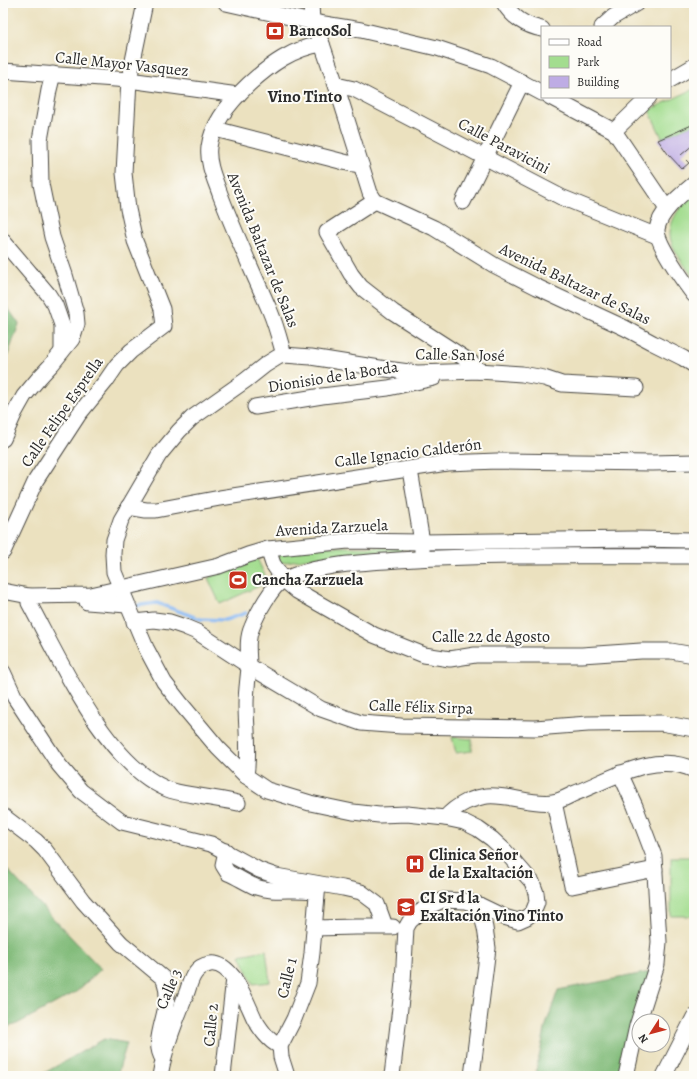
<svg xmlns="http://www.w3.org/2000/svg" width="697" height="1079" viewBox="0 0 697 1079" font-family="Alegreya,serif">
<rect width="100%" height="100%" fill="#fdfcf7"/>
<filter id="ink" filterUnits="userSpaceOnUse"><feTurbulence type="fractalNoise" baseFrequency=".025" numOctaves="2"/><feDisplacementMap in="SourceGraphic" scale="8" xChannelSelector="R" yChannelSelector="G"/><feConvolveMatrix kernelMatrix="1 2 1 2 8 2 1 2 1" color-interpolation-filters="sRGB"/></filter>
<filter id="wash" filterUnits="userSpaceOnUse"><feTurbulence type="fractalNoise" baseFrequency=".012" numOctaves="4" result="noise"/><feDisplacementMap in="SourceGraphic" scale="16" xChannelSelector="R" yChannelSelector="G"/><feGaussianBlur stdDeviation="0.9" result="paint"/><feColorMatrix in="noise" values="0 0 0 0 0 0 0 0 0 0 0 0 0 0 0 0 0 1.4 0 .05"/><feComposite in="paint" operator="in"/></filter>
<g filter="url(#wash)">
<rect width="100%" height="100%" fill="#ebe1bf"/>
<g fill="#a3dd8f" stroke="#67845d">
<path d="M694,89V124L662,138L649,110Z"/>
<path d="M694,194V278C686,267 675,254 671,241C666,224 681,203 694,194Z"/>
<path d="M294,546L408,548L398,551L329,555L280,563L276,552Z"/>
<path d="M256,556L268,582L220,604L208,578Z"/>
<path d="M452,737L472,739V751L456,753Z"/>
<rect x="671" y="857" width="23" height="59"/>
<path d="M266,950L270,982L253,984L240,955Z"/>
</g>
<g fill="#82bc7a" stroke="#567452">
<path d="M3,301L19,324L6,360L3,362Z"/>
<path d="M3,865L101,969L76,992L15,1025L3,1027Z"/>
<path d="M650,972L619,1076H535L546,1025L558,990Z"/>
<path d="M104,1039L127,1043L117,1076H39Z"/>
</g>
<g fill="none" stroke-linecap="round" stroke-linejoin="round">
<path stroke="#88b9f4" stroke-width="3.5" d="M134,606L157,603L200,619L225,620L246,613"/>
</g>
<g id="blocks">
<path fill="#beace4" d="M694,124V144L681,155L689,163L682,169L668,154L658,140Z"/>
</g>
</g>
<g filter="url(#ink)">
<use href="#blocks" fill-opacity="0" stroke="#484641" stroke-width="1"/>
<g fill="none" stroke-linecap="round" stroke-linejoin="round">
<g stroke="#484641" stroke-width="17">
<g id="minor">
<path d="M226,3L312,22L361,30L437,48L491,66L542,93"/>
<path d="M311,3L312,22L322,44L336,85L370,193L375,201L434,228L494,265L537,287L625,328L653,343L683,358L694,365"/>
<path d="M504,3C512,17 526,26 542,29"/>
<path d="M602,27L613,17L637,3"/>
<path d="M3,71L129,80L238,95"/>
<path d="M670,80L694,66"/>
<path d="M336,85L354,89L561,197L657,236"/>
<path d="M550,97L614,131L667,209"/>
<path d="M215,129L348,163L361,165"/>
<path d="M614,131L649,97"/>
<path d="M694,184C681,195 660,211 657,229C656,243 685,283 694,295"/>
<path d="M375,201L327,232L351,274L361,287L393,312L472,363L479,371"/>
<path d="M463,202L522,82"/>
<path d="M3,241L48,294L55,305L62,325V351"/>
<path d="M284,355C280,341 276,325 270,311C253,272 235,234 220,194C215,180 207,163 209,147C212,123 232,100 249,84C270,65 293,48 322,44"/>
<path d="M255,407L322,396L388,388L434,378"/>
<path d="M3,439L15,412L24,396L39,378L52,364L72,339L77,324L76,313L65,275L52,237L41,184L40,140L49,90L53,74"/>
<path d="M410,470L422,542V552"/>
<path d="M128,507L146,510H156L220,498L447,463L497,461L652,463L694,462"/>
<path d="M268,549L273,564L284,580L297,591L374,635L424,655L450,659L475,655H582L641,651H671L694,655"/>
<path d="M3,552L36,480L79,414L106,381L117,365L131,351L164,326L162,309L135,241L128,209L124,173L129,80L145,3"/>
<path d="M3,591L29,596L91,595L219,566L248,555L268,549L348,541L422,542L632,539L694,540"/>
<path d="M29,596V603C60,660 105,763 167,789C177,793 188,794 199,796C212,798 225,800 238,803"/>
<path d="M87,602L127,605"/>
<path d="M134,622L154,620L170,622L185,627L197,632L249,666L321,709L361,723L401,726L535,728L588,724L661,723L694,729"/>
<path d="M3,672L15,698L59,765L81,791L122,822L211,844L259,870L276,876L343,888L361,892L377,904L385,926"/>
<path d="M620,773L635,806L654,856L659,942L657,964L637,1026L626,1076"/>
<path d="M246,776C250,750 246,730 246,704C246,692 248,680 249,667C249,654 246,640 252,627C257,614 272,585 285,579C317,564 363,563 398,560C497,554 595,556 694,556"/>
<path d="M554,802L572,886L655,869"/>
<path d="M3,816L36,841L45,850L83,901L121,943L163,978C177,1006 148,1037 163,1059"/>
<path d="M445,818C451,811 458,806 466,802C473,799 479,797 487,796C508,794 531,805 553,802C560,801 567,797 573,794C610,780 654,750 694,770"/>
<path d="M226,851L223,865L228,873C238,877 246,883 256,887C273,893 293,888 312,891"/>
<path d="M314,928L356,927H393"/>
<path d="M160,1076C165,1046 176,1020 187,992C189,986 191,978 195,973C199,967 204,965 210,964C233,961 247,1004 255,1020C261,1030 269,1042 280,1046"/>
<path d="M223,1076L234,978"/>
<path d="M287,1076L281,1057L280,1046L294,1019L308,983L312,953L318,884"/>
<path d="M392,1076L403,982L406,928L410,921L425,908L443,900L465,901L479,905L504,917L518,921L527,917L533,912L537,902L536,893L532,882L505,851L492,839L478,829L464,822L445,818L407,814L379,815L353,812L310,803L267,790L246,776L218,748L182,705L164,682L146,648L114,572L113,554L114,540L121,520L159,455L179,431L192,418L246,380L265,365L278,357L284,355L311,357L386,369L417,373L479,371L522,374L544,378L562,384L636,388"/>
<path d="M472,1076L488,948L485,928L479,905"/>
<path d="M664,1076L694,1017"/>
</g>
</g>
<use href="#minor" stroke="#fff" stroke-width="15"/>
</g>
</g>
<defs>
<g id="bank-square" transform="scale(1)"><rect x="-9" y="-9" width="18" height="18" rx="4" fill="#c8321e" stroke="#fdfcf7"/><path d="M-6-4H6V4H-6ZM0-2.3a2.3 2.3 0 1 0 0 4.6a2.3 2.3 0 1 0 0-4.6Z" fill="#fff"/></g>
<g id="stadium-square" transform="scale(1)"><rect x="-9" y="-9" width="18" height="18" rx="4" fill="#c8321e" stroke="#fdfcf7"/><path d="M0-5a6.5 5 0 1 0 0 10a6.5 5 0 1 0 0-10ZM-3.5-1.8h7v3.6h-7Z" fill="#fff"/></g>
<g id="hospital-square" transform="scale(1)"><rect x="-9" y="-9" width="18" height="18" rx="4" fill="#c8321e" stroke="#fdfcf7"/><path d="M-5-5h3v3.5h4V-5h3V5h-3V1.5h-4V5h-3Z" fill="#fff"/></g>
<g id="school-square" transform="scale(1)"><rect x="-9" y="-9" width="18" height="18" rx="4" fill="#c8321e" stroke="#fdfcf7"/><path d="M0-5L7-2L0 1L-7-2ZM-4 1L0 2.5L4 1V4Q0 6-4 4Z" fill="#fff"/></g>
</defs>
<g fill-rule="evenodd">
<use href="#bank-square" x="275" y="31"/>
<use href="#stadium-square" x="238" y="580"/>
<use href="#hospital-square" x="415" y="864"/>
<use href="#school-square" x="406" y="907"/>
</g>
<g text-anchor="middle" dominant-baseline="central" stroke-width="4" stroke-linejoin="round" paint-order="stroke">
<g font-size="16" font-weight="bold" fill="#2b2b2b" stroke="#fdfcf7" text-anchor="start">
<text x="289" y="31">BancoSol</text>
<text x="252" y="580">Cancha Zarzuela</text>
<text x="429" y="855">Clinica Señor<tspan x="429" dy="18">de la Exaltación</tspan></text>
<text x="420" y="898">CI Sr d la<tspan x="420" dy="18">Exaltación Vino Tinto</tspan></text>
</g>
<g font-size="16" fill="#2b2b2b" stroke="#fdfcf7">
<text transform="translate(122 64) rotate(6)">Calle Mayor Vasquez</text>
<text transform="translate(504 146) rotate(28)">Calle Paravicini</text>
<text transform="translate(263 250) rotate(68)">Avenida Baltazar de Salas</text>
<text transform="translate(575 284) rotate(26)">Avenida Baltazar de Salas</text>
<text transform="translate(460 355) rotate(1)">Calle San José</text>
<text transform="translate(333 377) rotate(-9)">Dionisio de la Borda</text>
<text transform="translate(62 412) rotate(-55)">Calle Felipe Esprella</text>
<text transform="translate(408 453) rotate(-7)">Calle Ignacio Calderón</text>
<text transform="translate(332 528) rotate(-3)">Avenida Zarzuela</text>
<text x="491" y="637">Calle 22 de Agosto</text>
<text transform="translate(421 707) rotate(2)">Calle Félix Sirpa</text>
<text transform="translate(287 978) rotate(-76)">Calle 1</text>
<text transform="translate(169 989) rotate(-67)">Calle 3</text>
<text transform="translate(211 1025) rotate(-85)">Calle 2</text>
</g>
<g font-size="17" font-weight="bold" fill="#2b2b2b" stroke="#fdfcf7">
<text x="305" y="96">Vino Tinto</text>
</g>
</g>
<rect width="697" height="1079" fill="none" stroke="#fdfcf7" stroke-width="16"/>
<rect x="541" y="26" width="130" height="72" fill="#fdfcf7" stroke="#a9a8a5"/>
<rect x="549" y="39" width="20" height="6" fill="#ffffff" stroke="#a9a8a5"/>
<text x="577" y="46" font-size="12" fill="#2b2b2b">Road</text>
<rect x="549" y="56" width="20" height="12" fill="#a3dd8f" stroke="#a9a8a5"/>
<text x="577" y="66" font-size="12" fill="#2b2b2b">Park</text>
<rect x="549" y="76" width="20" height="12" fill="#beace4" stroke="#a9a8a5"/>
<text x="577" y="86" font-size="12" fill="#2b2b2b">Building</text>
<g transform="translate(651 1033) rotate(234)"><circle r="19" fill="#fdfcf7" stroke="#a9a8a5"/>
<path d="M0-3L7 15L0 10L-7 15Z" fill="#c8321e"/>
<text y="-6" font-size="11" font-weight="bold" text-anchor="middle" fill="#2b2b2b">N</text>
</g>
</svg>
